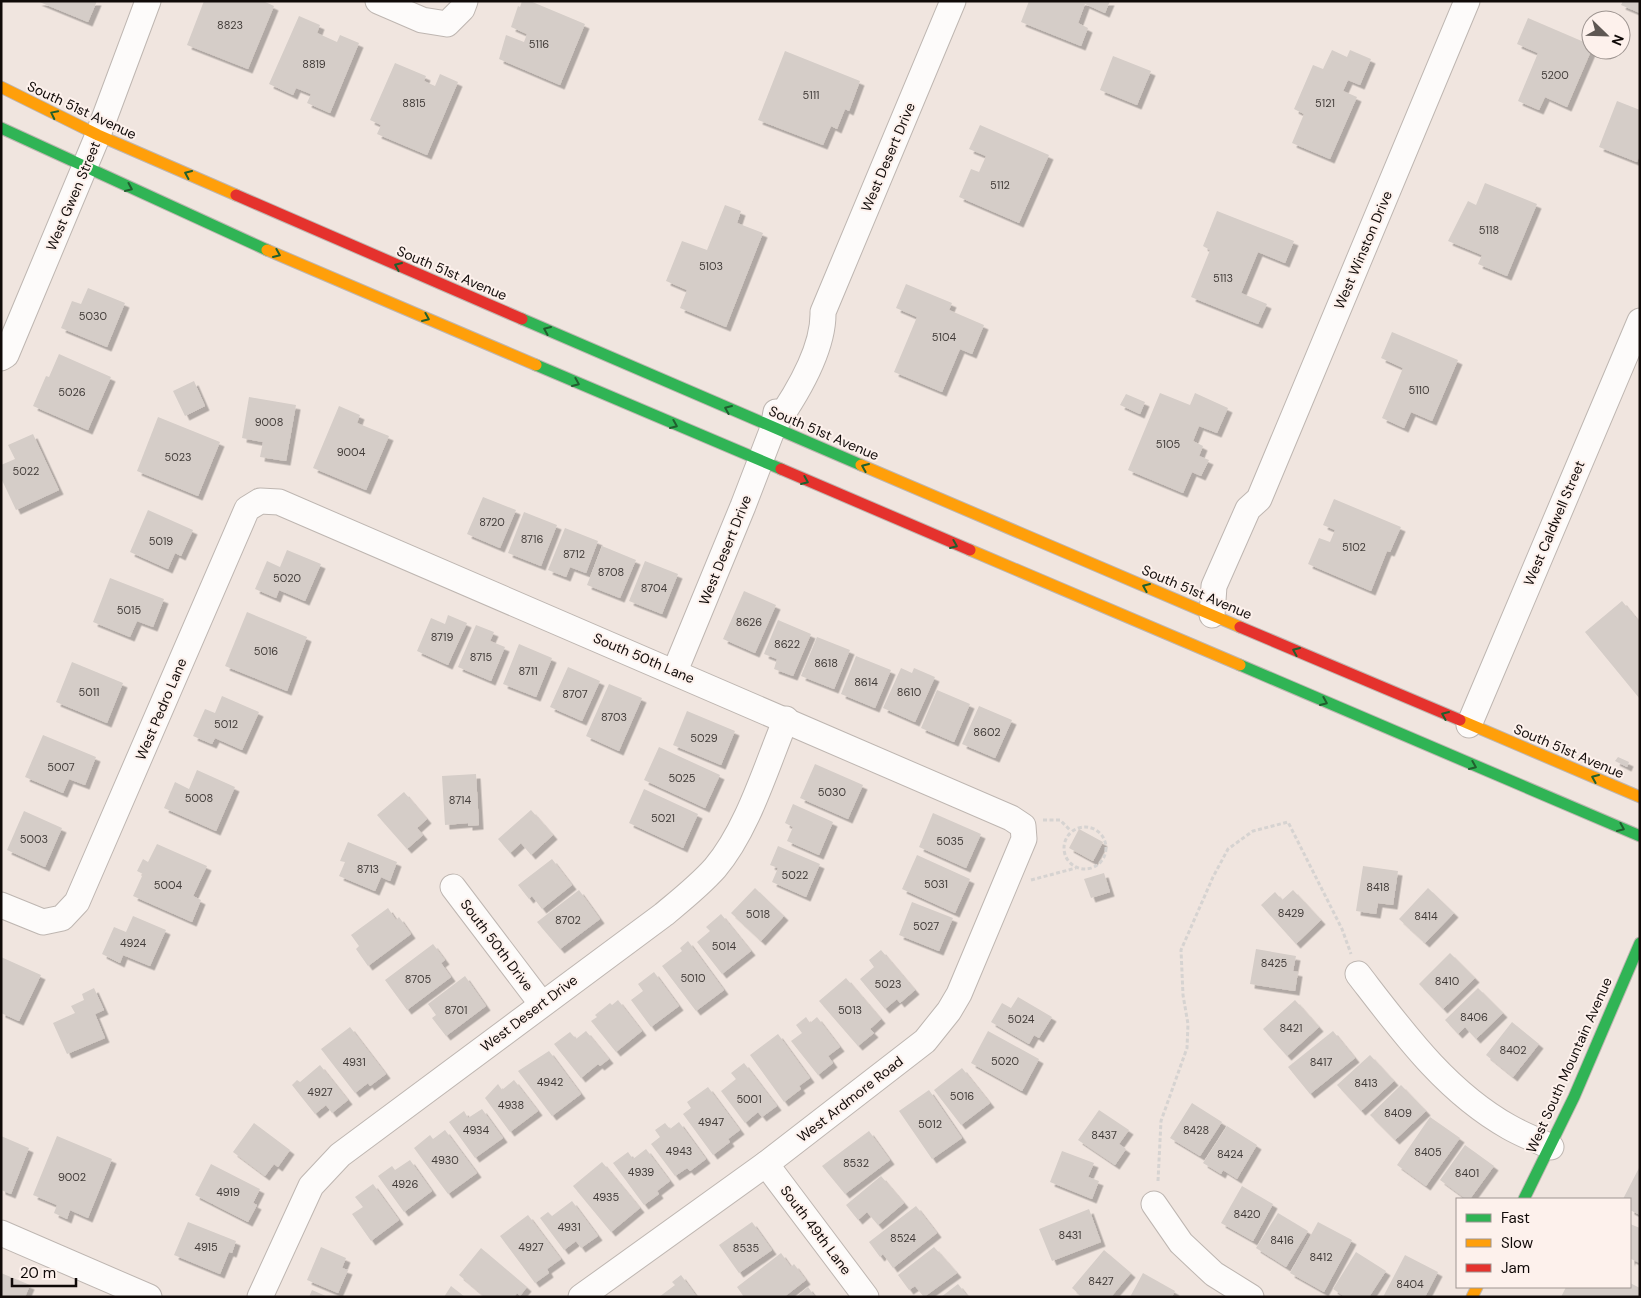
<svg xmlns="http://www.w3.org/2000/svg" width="1641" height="1298" viewBox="0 0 1641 1298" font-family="'DM Sans',sans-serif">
<defs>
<filter id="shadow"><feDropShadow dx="4.5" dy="4.5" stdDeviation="0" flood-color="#0004"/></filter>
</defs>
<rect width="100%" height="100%" fill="#f0e5df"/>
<g fill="#d5cdc8" filter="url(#shadow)">
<path d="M37,1H97L88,22Z"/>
<path d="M204,1H263L274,6L248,69L187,45Z"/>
<path d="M522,1H530L585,24L560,85L499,59L506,35L524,42L527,34L511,27L518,6L520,7Z"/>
<path d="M1029,1H1110L1105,13L1085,4L1078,23L1088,28L1081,46L1021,22Z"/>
<path d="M1623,1H1640V13L1621,5Z"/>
<path d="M299,16L320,25L317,33L337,42L340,35L359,43L330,113L307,103L311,94L296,88L293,95L269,84Z"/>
<path d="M1528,18L1591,45V51L1567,107L1545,97L1539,110L1518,101L1538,53L1517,44Z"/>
<path d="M1332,50L1347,57L1350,50L1371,59L1360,85L1348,80L1343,91L1357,97L1330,159L1292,143L1304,114L1294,109L1313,65L1323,69Z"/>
<path d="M785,51L860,81L849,111L845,109L837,129L831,126L823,145L758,120Z"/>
<path d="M1113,56L1151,71L1137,105L1100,90Z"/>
<path d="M395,63L426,76L424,81L435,86L440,74L458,82L427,155L377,134L381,125L370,120Z"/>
<path d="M1617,101L1640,110V154L1637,162L1599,147Z"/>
<path d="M980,125L1049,155L1019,223L959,197L971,169L979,172L986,156L969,149Z"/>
<path d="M1485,183L1537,204L1507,276L1478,264L1482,255L1448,241L1468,201L1476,205Z"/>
<path d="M725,205L741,211L737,223L763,233L726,327L680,308L687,290L666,281L682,241L707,250Z"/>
<path d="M1217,211L1294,241L1285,263L1258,252L1241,293L1267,304L1258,324L1191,297L1210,250L1203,246Z"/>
<path d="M906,284L952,303L949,310L984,325L972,354L960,349L942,392L894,372L917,317L896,308Z"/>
<path d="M88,288L125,303L107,347L61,328L72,301L81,304Z"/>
<path d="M1392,332L1458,360L1432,421L1411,412L1404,428L1382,418L1403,368L1381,358Z"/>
<path d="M59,354L111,377L88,430L33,406L46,376L49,377Z"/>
<path d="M194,381L205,406L185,416L173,391Z"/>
<path d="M1160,393L1190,405L1195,393L1228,408L1217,433L1199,426L1193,441L1203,446L1199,456L1209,460L1201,476L1192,472L1183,493L1128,470Z"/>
<path d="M1126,394L1145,402L1140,414L1120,405Z"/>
<path d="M249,397L296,405L286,461L260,457L263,442L242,438Z"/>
<path d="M339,406L360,415L357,423L389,436L366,490L313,468Z"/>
<path d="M158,417L220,442L198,496L137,471Z"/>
<path d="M33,434L59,490L16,510L1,478V465L15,459L8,445Z"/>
<path d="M483,497L516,510L500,548L467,534Z"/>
<path d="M1334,499L1401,527L1390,552L1387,551L1371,591L1308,564L1319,538L1330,542L1335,530L1323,525Z"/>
<path d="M148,510L193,530L181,556L175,553L168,569L130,552Z"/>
<path d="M524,512L557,525L541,566L508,553Z"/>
<path d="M565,528L598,541L586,573L570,567L566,577L548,570Z"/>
<path d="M602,546L636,560L620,598L587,585Z"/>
<path d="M287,550L321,564L305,601L279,590L276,598L255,589L267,561L280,567Z"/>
<path d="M645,561L678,574L662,614L629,601Z"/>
<path d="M110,578L164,599L153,627L137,621L130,637L93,622Z"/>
<path d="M744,591L776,605L755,653L723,639Z"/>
<path d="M1622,601L1640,623V699L1585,632Z"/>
<path d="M247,612L307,637L287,691L225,666Z"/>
<path d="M448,615L467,623L448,665L417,651L431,618L445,624Z"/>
<path d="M778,620L811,634L793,676L774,669L777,659L764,654Z"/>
<path d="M476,625L494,632L490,641L505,647L491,681L458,667Z"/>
<path d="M817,637L850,650L834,689L801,676Z"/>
<path d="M519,644L552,658L536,697L503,684Z"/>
<path d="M856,656L891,670L875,708L841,694Z"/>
<path d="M72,662L123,683L107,723L56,702Z"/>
<path d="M568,667L600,681L582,721L550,707Z"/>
<path d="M901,668L912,673L914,668L935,677L915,722L883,708Z"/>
<path d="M609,684L642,698L619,751L586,736Z"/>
<path d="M937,690L970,704L954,742L921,728Z"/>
<path d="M222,696L259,712L242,750L215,738L212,744L193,736L205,709L215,713Z"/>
<path d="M979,706L1012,720L995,758L962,744Z"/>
<path d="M687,711L735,731L721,765L673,745Z"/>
<path d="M43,735L96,757L85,785L69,779L63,793L25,777Z"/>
<path d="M659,747L720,775L705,808L644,780Z"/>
<path d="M1618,757L1629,762L1627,767L1615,761Z"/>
<path d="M815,764L863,785L848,819L800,798Z"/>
<path d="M197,770L235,787L216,831L164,808L175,782L189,789Z"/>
<path d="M476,774L479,825L468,826V823L445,825L442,776Z"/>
<path d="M644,789L698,814L683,848L629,823Z"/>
<path d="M404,792L427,819L417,828L423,835L407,849L377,815Z"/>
<path d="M793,804L833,822L819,855L787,841L793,827L785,823Z"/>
<path d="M531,810L553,835L531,855L521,843L510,853L498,839Z"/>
<path d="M24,811L62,828L45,867L7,850Z"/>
<path d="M933,813L981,834L966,868L919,847Z"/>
<path d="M1079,829L1103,842L1093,861L1069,848Z"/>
<path d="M348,842L397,862L390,881L381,877L375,891L339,876L345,862L340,861Z"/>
<path d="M157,844L207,866L193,896L201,900L192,922L133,896L143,874L137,871L143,859L148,862Z"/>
<path d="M778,846L820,864L806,897L772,882L778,868L770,865Z"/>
<path d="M917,855L970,879L955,913L902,889Z"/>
<path d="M552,859L572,885L542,909L532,896L529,899L518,885Z"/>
<path d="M1363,866L1398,871L1393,905L1378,903L1376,914L1356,911Z"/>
<path d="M1104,873L1110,892L1091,898L1084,879Z"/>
<path d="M755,888L784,916L761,941L731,913Z"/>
<path d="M1428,888L1454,913L1425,943L1399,919Z"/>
<path d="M579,890L600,919L560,949L537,922Z"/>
<path d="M1293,890L1321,920L1296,944L1261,905L1275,892L1282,900Z"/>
<path d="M912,902L953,918L939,951L899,935Z"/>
<path d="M388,908L396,920L399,917L411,934L368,966L356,949L359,946L351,935Z"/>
<path d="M721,914L751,951L722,974L697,942L710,931L706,927Z"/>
<path d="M133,916L166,930L150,966L123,955L120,963L102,954L114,927L126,932Z"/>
<path d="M688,941L724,990L696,1011L662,966L682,951L680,948Z"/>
<path d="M433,944L445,960L441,963L451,977L407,1010L385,980Z"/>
<path d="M1256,949L1296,956L1293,971L1298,972L1295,991L1250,984Z"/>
<path d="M881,950L915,990L900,1003L897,999L885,1009L860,979L874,967L869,960Z"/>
<path d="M1450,953L1475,978L1443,1009L1419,984Z"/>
<path d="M1,957L41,975L19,1021L1,1013Z"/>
<path d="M654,972L679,1006L651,1027L631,1000L643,991L638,984Z"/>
<path d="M465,976L486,1006L446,1036L432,1018L436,1015L428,1004Z"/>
<path d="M846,978L881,1019L870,1029L874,1033L858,1046L819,1001Z"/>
<path d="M94,988L104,1010L95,1014L105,1038L67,1054L53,1023L75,1013L71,1006L84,1000L82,994Z"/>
<path d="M1478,988L1503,1013L1476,1039L1465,1027L1458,1034L1445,1020Z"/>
<path d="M1018,997L1052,1017L1039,1038L1034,1035L1029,1044L991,1022L1002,1003L1011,1008Z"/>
<path d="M618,1000L642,1031L616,1052L591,1021L597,1017L595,1015L610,1003L612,1005Z"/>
<path d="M1295,1000L1319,1027L1287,1056L1263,1029Z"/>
<path d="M806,1017L810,1023L817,1017L840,1047L828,1056L833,1063L818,1075L791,1041L802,1033L796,1025Z"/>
<path d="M1512,1022L1539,1044L1513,1077L1486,1055Z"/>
<path d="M350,1027L386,1074L370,1086L368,1083L355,1093L321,1049Z"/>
<path d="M586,1031L609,1059L600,1066L598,1064L581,1078L554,1044L570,1032L576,1039Z"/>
<path d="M988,1031L1039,1059L1022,1091L971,1063Z"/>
<path d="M1333,1031L1355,1058L1310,1094L1288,1067Z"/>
<path d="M778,1034L810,1078L799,1086L801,1089L784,1102L750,1055Z"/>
<path d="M549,1051L581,1094L552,1116L518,1071Z"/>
<path d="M1370,1055L1394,1081L1361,1111L1337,1085Z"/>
<path d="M744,1063L777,1106L762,1117L758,1112L745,1123L721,1091L736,1079L731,1073Z"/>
<path d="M320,1065L348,1100L332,1113L326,1105L315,1114L292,1085L297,1080L300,1082Z"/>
<path d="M962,1068L990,1103L961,1125L934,1090Z"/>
<path d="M514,1080L538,1111L510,1132L485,1098L498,1084L502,1090Z"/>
<path d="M1401,1085L1426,1111L1395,1140L1370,1115Z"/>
<path d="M708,1087L740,1130L728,1139L730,1142L713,1155L683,1114L691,1108L687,1102Z"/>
<path d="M929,1090L962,1138L932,1159L899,1111Z"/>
<path d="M1192,1103L1222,1122L1200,1156L1170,1138Z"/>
<path d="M482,1109L503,1138L475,1158L449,1122L464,1111L468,1118Z"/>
<path d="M1099,1110L1129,1130L1119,1144L1126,1149L1115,1165L1078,1140Z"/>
<path d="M1430,1117L1460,1138L1426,1186L1397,1165Z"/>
<path d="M679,1122L706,1159L690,1171L687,1168L675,1176L651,1144L660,1137L655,1130L665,1123L670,1129Z"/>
<path d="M254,1123L290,1150L278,1167L274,1164L265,1176L233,1152Z"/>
<path d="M1227,1126L1257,1145L1237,1179L1223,1170L1221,1174L1203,1163Z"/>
<path d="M445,1130L477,1173L448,1194L414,1148L430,1135L433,1139Z"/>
<path d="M869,1131L890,1160L845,1194L822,1166Z"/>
<path d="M1,1136L29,1148L11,1194L1,1190Z"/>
<path d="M57,1136L112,1159L88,1218L70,1210L67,1219L54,1213L57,1205L33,1195Z"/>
<path d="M1465,1145L1494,1166L1470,1199H1466L1440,1180Z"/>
<path d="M646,1149L670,1181L657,1191L659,1194L644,1205L613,1163L628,1152L633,1159Z"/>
<path d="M1062,1151L1094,1163L1088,1177L1099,1181L1092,1199L1050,1182Z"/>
<path d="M410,1160L432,1191L404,1212L378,1176L392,1166L395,1170Z"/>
<path d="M602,1162L640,1208L611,1232L573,1186Z"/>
<path d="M211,1164L260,1189L253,1203L257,1205L248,1222L195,1195Z"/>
<path d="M1640,1166V1215L1630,1210V1199H1623Z"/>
<path d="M881,1176L904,1203L878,1225L867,1212L858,1220L846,1205Z"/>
<path d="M373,1184L399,1220L371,1241L352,1214L363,1207L355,1197Z"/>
<path d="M1242,1186L1273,1204L1253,1241L1221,1223Z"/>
<path d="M572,1201L598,1236L581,1248L576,1241L564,1250L540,1218L548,1212L552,1216Z"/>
<path d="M916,1206L937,1233L893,1268L883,1254L880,1257L869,1242Z"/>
<path d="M1089,1209L1101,1242L1052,1261L1039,1229Z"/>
<path d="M1278,1213L1308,1231L1286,1267L1256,1248Z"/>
<path d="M528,1215L561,1259L547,1269L549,1273L535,1283L500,1236Z"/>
<path d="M188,1222L236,1241L232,1253L229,1252L220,1274L174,1255Z"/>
<path d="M752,1222L772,1250L739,1273L719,1245Z"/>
<path d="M1318,1222L1352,1240L1324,1292L1290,1273Z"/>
<path d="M1630,1224L1640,1228V1263L1631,1259L1630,1262Z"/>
<path d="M321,1247L346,1258L342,1268L348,1270L338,1293L307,1280Z"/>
<path d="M934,1247L957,1273L924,1297L915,1286L909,1290L898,1275Z"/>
<path d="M481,1248L527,1287L520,1296L517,1293L514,1297H485L459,1275Z"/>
<path d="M1104,1250L1131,1273L1111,1297H1082L1072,1288Z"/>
<path d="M1356,1252L1386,1271L1369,1297H1345L1333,1289Z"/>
<path d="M781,1253L791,1267L794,1264L806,1280L784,1297H744L737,1287Z"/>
<path d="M1405,1255L1438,1272L1425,1297H1383Z"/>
<path d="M1,1273L30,1285L25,1297H1Z"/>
<path d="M1143,1273L1175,1291L1172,1297H1130Z"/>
<path d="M681,1275L697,1297H659L675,1285L672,1282Z"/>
<path d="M1630,1283L1640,1288V1297H1561L1566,1287H1630Z"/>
<path d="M958,1284L968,1297H941Z"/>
<path d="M451,1286L465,1297H444Z"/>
<path d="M808,1287L815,1297H796Z"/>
<path d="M312,1290L328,1297H309Z"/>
</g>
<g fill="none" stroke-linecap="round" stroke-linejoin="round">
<g stroke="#beb6b1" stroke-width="27">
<g id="street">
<path d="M378,1L422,20L447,24L462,9L465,1"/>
<path d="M1,358L6,355L98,135L148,1"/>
<path d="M773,428C795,397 824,351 823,312L953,1"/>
<path d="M1212,615L1214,586L1248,509L1259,499L1467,1"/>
<path d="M675,671L743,506L773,428L776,412"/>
<path d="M1469,725L1640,321"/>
<path d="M453,887L541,1003"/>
<path d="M1,905L43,922L62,918L77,902L247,509L260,501L279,502L1011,818L1023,826L1024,839L959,994L949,1011L925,1041L766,1164L581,1297"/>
<path d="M1358,974C1402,1031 1445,1091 1509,1127C1523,1135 1537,1140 1551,1147"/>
<path d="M766,1164L866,1297"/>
<path d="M1154,1204L1181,1243L1214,1274L1251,1297"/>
<path d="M1,1233L149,1297"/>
<path d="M260,1297L311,1186L340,1155L663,915C681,900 699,886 715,868C748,829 766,767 786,719"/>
</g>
</g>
<g stroke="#beb6b1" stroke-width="13">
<g id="fast">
<path d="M1,128L267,250"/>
<path d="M522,319L861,465"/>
<path d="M536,365L781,469"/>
<path d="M1240,665L1640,836"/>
<path d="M1524,1199L1574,1097L1640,943"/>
</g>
</g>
<g stroke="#beb6b1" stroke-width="13">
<g id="slow">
<path d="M1,87L98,135L236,195"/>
<path d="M267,250L536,365"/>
<path d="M861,465L1240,627"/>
<path d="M970,550L1240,665"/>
<path d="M1460,720L1640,797"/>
<path d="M1472,1297L1477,1287"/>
</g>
</g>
<g stroke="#beb6b1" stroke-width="13">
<g id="jam">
<path d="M236,195L522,319"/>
<path d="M781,469L970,550"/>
<path d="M1240,627L1460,720"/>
</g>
</g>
<g stroke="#d6d3d1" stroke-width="3" stroke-dasharray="4 2.5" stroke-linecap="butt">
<path d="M1043,820H1060L1071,831"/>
<circle cx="1085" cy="848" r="21"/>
<path d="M1031,880L1076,868"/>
<path d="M1158,1181L1161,1121L1187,1048L1188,1024L1183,995L1181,950L1213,877L1228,849L1253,831L1288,822L1342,929L1351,954"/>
</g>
<use href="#street" stroke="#fdfbfa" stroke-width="25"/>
<use href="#fast" stroke="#30b455" stroke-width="11"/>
<use href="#slow" stroke="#ff9f0a" stroke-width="11"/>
<use href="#jam" stroke="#e5322d" stroke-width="11"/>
</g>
<defs><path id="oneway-chevron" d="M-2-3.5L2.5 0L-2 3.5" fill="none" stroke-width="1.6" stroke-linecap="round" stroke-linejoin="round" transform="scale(1.25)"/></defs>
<g stroke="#205f2e">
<use href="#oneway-chevron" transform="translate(54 114) rotate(-154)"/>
<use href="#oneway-chevron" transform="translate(188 174) rotate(-156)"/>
<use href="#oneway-chevron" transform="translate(129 188) rotate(24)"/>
<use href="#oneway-chevron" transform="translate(277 254) rotate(23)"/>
<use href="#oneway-chevron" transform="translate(398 266) rotate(-157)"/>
<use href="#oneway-chevron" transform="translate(426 318) rotate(23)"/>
<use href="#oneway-chevron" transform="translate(547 330) rotate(-157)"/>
<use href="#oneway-chevron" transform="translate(576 383) rotate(23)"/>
<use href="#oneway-chevron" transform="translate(728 409) rotate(-157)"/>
<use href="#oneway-chevron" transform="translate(674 425) rotate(23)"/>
<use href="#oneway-chevron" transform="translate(865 467) rotate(-157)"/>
<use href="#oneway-chevron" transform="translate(805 481) rotate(23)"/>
<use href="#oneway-chevron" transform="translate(954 545) rotate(23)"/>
<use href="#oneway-chevron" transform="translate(1146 587) rotate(-157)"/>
<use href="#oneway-chevron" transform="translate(1296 651) rotate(-157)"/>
<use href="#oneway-chevron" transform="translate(1324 702) rotate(23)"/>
<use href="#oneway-chevron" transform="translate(1445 715) rotate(-157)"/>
<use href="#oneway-chevron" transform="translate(1473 766) rotate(23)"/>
<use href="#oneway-chevron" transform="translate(1595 778) rotate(-157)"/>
<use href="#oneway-chevron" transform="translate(1621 828) rotate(23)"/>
</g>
<g text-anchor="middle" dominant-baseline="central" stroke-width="4" stroke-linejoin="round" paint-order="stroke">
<g font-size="11" fill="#423c39">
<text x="230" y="25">8823</text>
<text x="539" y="44">5116</text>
<text x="314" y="64">8819</text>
<text x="1555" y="75">5200</text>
<text x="811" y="95">5111</text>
<text x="414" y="103">8815</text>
<text x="1325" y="103">5121</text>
<text x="1000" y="185">5112</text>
<text x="1489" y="230">5118</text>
<text x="711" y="266">5103</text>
<text x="1223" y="278">5113</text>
<text x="93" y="316">5030</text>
<text x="944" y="337">5104</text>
<text x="1419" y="390">5110</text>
<text x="72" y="392">5026</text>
<text x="269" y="422">9008</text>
<text x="1168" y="444">5105</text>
<text x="351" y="452">9004</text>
<text x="178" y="457">5023</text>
<text x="26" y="471">5022</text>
<text x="492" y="522">8720</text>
<text x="532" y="539">8716</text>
<text x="161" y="541">5019</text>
<text x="1354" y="547">5102</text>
<text x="574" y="554">8712</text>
<text x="611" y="572">8708</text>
<text x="287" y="578">5020</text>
<text x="654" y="588">8704</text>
<text x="129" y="610">5015</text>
<text x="749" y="622">8626</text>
<text x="442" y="637">8719</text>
<text x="787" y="644">8622</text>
<text x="266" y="651">5016</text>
<text x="481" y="657">8715</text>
<text x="826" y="663">8618</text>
<text x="528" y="671">8711</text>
<text x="866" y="682">8614</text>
<text x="89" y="692">5011</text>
<text x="909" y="692">8610</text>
<text x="575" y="694">8707</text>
<text x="614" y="717">8703</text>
<text x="226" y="724">5012</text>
<text x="987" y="732">8602</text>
<text x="704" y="738">5029</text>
<text x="61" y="767">5007</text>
<text x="682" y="778">5025</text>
<text x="832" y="792">5030</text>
<text x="199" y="798">5008</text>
<text x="460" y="800">8714</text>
<text x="663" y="818">5021</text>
<text x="34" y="839">5003</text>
<text x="950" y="841">5035</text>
<text x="368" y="869">8713</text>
<text x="795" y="875">5022</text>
<text x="936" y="884">5031</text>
<text x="168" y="885">5004</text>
<text x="1378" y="887">8418</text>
<text x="1291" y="913">8429</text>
<text x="758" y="914">5018</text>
<text x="1426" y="916">8414</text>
<text x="568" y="920">8702</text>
<text x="926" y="926">5027</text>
<text x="133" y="943">4924</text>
<text x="724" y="946">5014</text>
<text x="1274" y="963">8425</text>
<text x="693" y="978">5010</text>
<text x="418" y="979">8705</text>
<text x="1447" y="981">8410</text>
<text x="888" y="984">5023</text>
<text x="456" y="1010">8701</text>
<text x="850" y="1010">5013</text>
<text x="1474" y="1017">8406</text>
<text x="1021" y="1019">5024</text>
<text x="1291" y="1028">8421</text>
<text x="1513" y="1050">8402</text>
<text x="1005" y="1061">5020</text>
<text x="354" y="1062">4931</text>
<text x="1321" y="1062">8417</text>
<text x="550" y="1082">4942</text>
<text x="1366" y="1083">8413</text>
<text x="320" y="1092">4927</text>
<text x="962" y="1096">5016</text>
<text x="749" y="1099">5001</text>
<text x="511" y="1105">4938</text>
<text x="1398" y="1113">8409</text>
<text x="711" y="1122">4947</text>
<text x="930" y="1124">5012</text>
<text x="476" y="1130">4934</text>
<text x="1196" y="1130">8428</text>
<text x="1104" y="1135">8437</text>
<text x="679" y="1151">4943</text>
<text x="1428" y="1152">8405</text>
<text x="1230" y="1154">8424</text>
<text x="445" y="1160">4930</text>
<text x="856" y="1163">8532</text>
<text x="641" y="1172">4939</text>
<text x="1467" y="1173">8401</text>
<text x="72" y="1177">9002</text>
<text x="405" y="1184">4926</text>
<text x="228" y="1192">4919</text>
<text x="606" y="1197">4935</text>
<text x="1247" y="1214">8420</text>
<text x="569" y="1227">4931</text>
<text x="1070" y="1235">8431</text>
<text x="903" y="1238">8524</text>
<text x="1282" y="1240">8416</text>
<text x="206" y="1247">4915</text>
<text x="531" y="1247">4927</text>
<text x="746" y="1248">8535</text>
<text x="1321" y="1257">8412</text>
<text x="1101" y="1281">8427</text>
<text x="1410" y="1284">8404</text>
</g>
<g font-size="14" fill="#100a08" stroke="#fdf1ec">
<text transform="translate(82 110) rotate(25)">South 51st Avenue</text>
<text transform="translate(888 157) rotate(-67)">West Desert Drive</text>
<text transform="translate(73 196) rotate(-67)">West Gwen Street</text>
<text transform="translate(1363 250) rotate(-67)">West Winston Drive</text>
<text transform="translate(452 273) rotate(23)">South 51st Avenue</text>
<text transform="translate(824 433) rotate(23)">South 51st Avenue</text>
<text transform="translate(1554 523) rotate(-67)">West Caldwell Street</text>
<text transform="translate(725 550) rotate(-68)">West Desert Drive</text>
<text transform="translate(1197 592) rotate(23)">South 51st Avenue</text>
<text transform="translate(644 658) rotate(23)">South 50th Lane</text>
<text transform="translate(161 709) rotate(-67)">West Pedro Lane</text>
<text transform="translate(1569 751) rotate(23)">South 51st Avenue</text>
<text transform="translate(497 945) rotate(53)">South 50th Drive</text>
<text transform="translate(529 1013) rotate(-37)">West Desert Drive</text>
<text transform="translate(1569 1065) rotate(-66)">West South Mountain Avenue</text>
<text transform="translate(850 1099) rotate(-38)">West Ardmore Road</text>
<text transform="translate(816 1230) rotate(53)">South 49th Lane</text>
</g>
</g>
<rect width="1641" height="1298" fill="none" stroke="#100a08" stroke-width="5"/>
<rect x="1456" y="1198" width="175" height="90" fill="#fdf1ec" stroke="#9e9591"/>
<rect x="1466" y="1214" width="25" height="8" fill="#30b455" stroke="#9e9591"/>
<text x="1501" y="1223" font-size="15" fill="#100a08">Fast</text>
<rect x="1466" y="1239" width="25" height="8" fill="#ff9f0a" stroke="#9e9591"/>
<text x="1501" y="1248" font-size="15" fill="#100a08">Slow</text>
<rect x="1466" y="1264" width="25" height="8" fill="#e5322d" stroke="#9e9591"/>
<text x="1501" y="1273" font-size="15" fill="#100a08">Jam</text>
<g transform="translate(1606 35) rotate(113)"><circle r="24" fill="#fdf1ec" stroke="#9e9591"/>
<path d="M0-4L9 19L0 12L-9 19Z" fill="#5e5753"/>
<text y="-8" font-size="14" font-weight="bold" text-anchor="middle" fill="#100a08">N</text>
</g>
<path d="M12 1278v8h64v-8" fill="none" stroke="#100a08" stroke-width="2.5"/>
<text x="20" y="1278" font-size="15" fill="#100a08" stroke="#fdf1ec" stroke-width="4" paint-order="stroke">20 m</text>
</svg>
